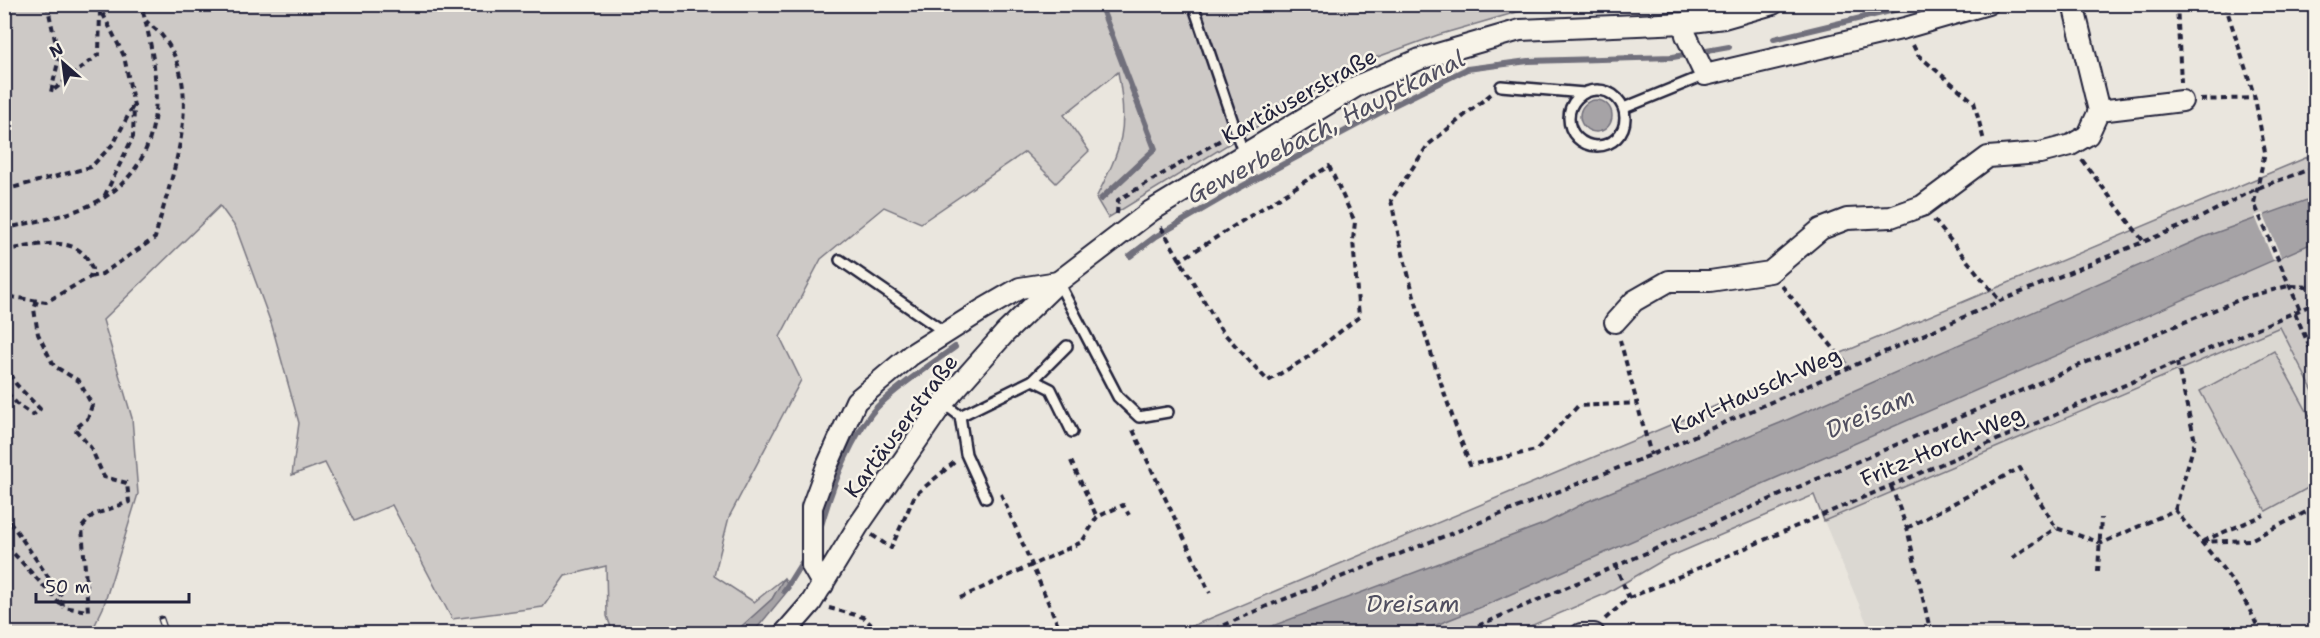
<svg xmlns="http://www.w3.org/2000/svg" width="2320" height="638" viewBox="0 0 2320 638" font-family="'Shantell Sans',sans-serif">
<rect width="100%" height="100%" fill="#eae6de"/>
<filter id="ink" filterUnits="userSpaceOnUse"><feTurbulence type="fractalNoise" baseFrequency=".0167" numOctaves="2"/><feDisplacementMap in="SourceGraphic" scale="12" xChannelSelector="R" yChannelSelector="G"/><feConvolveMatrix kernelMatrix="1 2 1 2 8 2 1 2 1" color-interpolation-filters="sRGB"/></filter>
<g filter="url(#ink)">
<path fill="#dbd8d2" d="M2280,327L2315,395V631L2302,634L1871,633L1824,521Z"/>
<g fill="#cdc9c6" stroke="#787680" stroke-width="1.5">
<path d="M4,5H1575L1517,12L1438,35L1361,63L1108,218L1096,198C1122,147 1129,129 1118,72L1064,115L1089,151L1056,183L1025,152L921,223L884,207L821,259L780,337L801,380L729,517L714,576L754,602L784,578L772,599L734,634L613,633L607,616L606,566L565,576L543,607L452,619L392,505L354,521L325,463L292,475L299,423L272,326L236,228L220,206L103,320L132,418L138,494L103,608L91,633H5Z"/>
<path d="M2315,154V395L2280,327L1824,521L1814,495L1667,558L1605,594L1514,633L1173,634Z"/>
<path d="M2274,351L2315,426V484L2266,511L2200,391Z"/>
</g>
<g fill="#a6a3a6" stroke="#716f7b" stroke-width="1.5">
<circle cx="1596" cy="116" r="16"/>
<path d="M2315,197V242L1479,608L1416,633L1251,634L1546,523L1586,502L1780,423L2204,237Z"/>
<path d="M784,578L790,588L753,633H734L772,599Z"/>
</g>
<path fill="#eae6de" d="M2263,213L2281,257L2273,260L2255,216Z"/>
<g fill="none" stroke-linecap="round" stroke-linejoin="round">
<g stroke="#716f7b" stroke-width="6">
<path d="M1100,4L1155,149L1101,199"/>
<path d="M1774,39L1919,4"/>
<path d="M1130,256L1155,237L1241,187L1394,105L1467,69L1528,61L1673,57L1729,47"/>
<path d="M820,529C831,490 846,447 871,414C885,395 933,363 955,347"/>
<path d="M784,591L806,556"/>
</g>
<g stroke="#22223b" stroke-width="14">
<g id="lane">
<path d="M1193,4L1244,155"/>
<path d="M1501,86L1584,93"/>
<circle cx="1597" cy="118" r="28"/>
<path d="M1624,108L1705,75"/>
<path d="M840,260L946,333"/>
<path d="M1058,282L1118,397L1139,417L1168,412"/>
<path d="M1033,380L1051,389L1072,432"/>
<path d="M943,403L960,416L966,454L986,498"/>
<path d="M960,416L1033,380L1067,346"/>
</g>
</g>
<g stroke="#22223b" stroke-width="24">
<g id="street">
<path d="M1684,23L1686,35L1705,75L1905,28L1988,4"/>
<path d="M2099,111L2182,101"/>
<path d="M1615,322L1634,301L1669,281H1710L1770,272L1821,229L1847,219L1891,217L1922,206L1988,157L2040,153L2071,145L2088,135L2099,111L2073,4"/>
<path d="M823,585L812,566V507L827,466L856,401L911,355L982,310L1020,288L1058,282"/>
<path d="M784,634L811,603L858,526L943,403L1005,333L1058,282L1151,211L1357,86L1420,59L1520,30L1684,23L1724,18L1773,4"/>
<path d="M1581,634H1594"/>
</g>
</g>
<g stroke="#22223b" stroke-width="4" stroke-dasharray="6 4.5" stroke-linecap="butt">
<path d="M47,4L59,58L51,92L99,54L100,11"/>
<path d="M98,4L124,56L134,106L133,137L104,197"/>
<path d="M2177,4L2181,82"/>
<path d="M2225,4L2255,98L2265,152L2254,203L2300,310"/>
<path d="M1913,45L1918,55L1974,102L1984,141"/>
<path d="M1491,94L1428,145L1391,200C1410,294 1437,376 1470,465L1536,450L1578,406L1639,403"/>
<path d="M2200,100L2255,98"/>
<path d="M2082,160L2144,242"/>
<path d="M4,190L91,167L114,143L133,106"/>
<path d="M1117,214L1118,200L1224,138"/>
<path d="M1934,220L2000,301"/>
<path d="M1161,227L1221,330L1268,381L1305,359L1359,317L1353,240L1355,222L1329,166L1179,261"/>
<path d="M4,229C38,220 75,216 105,197C173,153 159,71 141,4"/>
<path d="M4,250C33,248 79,229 92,269L90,277L46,302L4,296"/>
<path d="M90,277L102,274L155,238C170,178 207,93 163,37C159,31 151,26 146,21"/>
<path d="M1782,286L1849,367"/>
<path d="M37,301L34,309L38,334L54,366L79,381L92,405L88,418L75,429L91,448L104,477L127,483L129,502L93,515L82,527L88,611L63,607"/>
<path d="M2295,313L2316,362"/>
<path d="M1620,340L1651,455"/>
<path d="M4,365L16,384L40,409L33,415L18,405L4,389"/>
<path d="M1133,430L1210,593"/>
<path d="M1071,461L1097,517"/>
<path d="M1891,486L1907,528L1931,634"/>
<path d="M1001,494L1062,634"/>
<path d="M2175,510L2195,441L2177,363"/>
<path d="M4,513L62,597L63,607L4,543"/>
<path d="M1907,528L2020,468L2056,528L2102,543L2175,510C2205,548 2244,587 2260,634"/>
<path d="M872,535L891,548L915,495L956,461"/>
<path d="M2203,541L2264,515"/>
<path d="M2201,542L2250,540L2316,507"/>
<path d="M2012,558L2056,528"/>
<path d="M1615,564L1629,598"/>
<path d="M2098,572L2101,518"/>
<path d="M960,598L1082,542L1097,517L1123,505L1129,515"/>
<path d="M829,608L863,617L881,634"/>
<path d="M1605,619L1629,598L2316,303"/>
<path d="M1103,634L1111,630"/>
<path d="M1205,634L1267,606L1651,455L2000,301L2194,221L2255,189L2316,167"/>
<path d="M1459,634L2094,359L2246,297L2288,286L2316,287"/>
</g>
<use href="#lane" stroke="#f7f3e8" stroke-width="9"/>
<use href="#street" stroke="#f7f3e8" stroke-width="20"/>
<g stroke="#22223b" stroke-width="7">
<path id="rail" d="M161,619L166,634"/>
</g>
<use href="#rail" stroke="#f7f3e8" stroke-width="4.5" stroke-dasharray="14" stroke-linecap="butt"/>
</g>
</g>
<g text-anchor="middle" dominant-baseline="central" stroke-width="5" stroke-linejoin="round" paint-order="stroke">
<g font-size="22" fill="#22223b" stroke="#f7f3e8">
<text transform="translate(1299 96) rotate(-29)">Kartäuserstraße</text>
<text transform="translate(1756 390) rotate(-24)">Karl-Hausch-Weg</text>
<text transform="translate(901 426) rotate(-53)">Kartäuserstraße</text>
<text transform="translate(1942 446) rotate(-23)">Fritz-Horch-Weg</text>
</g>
<g font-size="24" font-style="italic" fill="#504f60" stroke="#f7f3e8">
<text transform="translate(1326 127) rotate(-27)">Gewerbebach, Hauptkanal</text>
<text transform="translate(1870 413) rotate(-23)">Dreisam</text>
<text x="1413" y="604">Dreisam</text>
</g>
</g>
<rect width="2320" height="638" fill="none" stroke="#f7f3e8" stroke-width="24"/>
<rect x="12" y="12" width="2296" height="614" fill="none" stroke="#22223b" stroke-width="2" filter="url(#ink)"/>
<g transform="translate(63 63) rotate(332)" stroke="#f7f3e8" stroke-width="4.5" paint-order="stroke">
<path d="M0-4.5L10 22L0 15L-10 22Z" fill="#22223b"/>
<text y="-9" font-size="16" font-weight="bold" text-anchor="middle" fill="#22223b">N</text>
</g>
<path d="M36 593v9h153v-9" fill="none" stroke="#22223b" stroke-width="3"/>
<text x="45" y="593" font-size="18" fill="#22223b" stroke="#f7f3e8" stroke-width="4.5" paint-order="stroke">50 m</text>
</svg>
